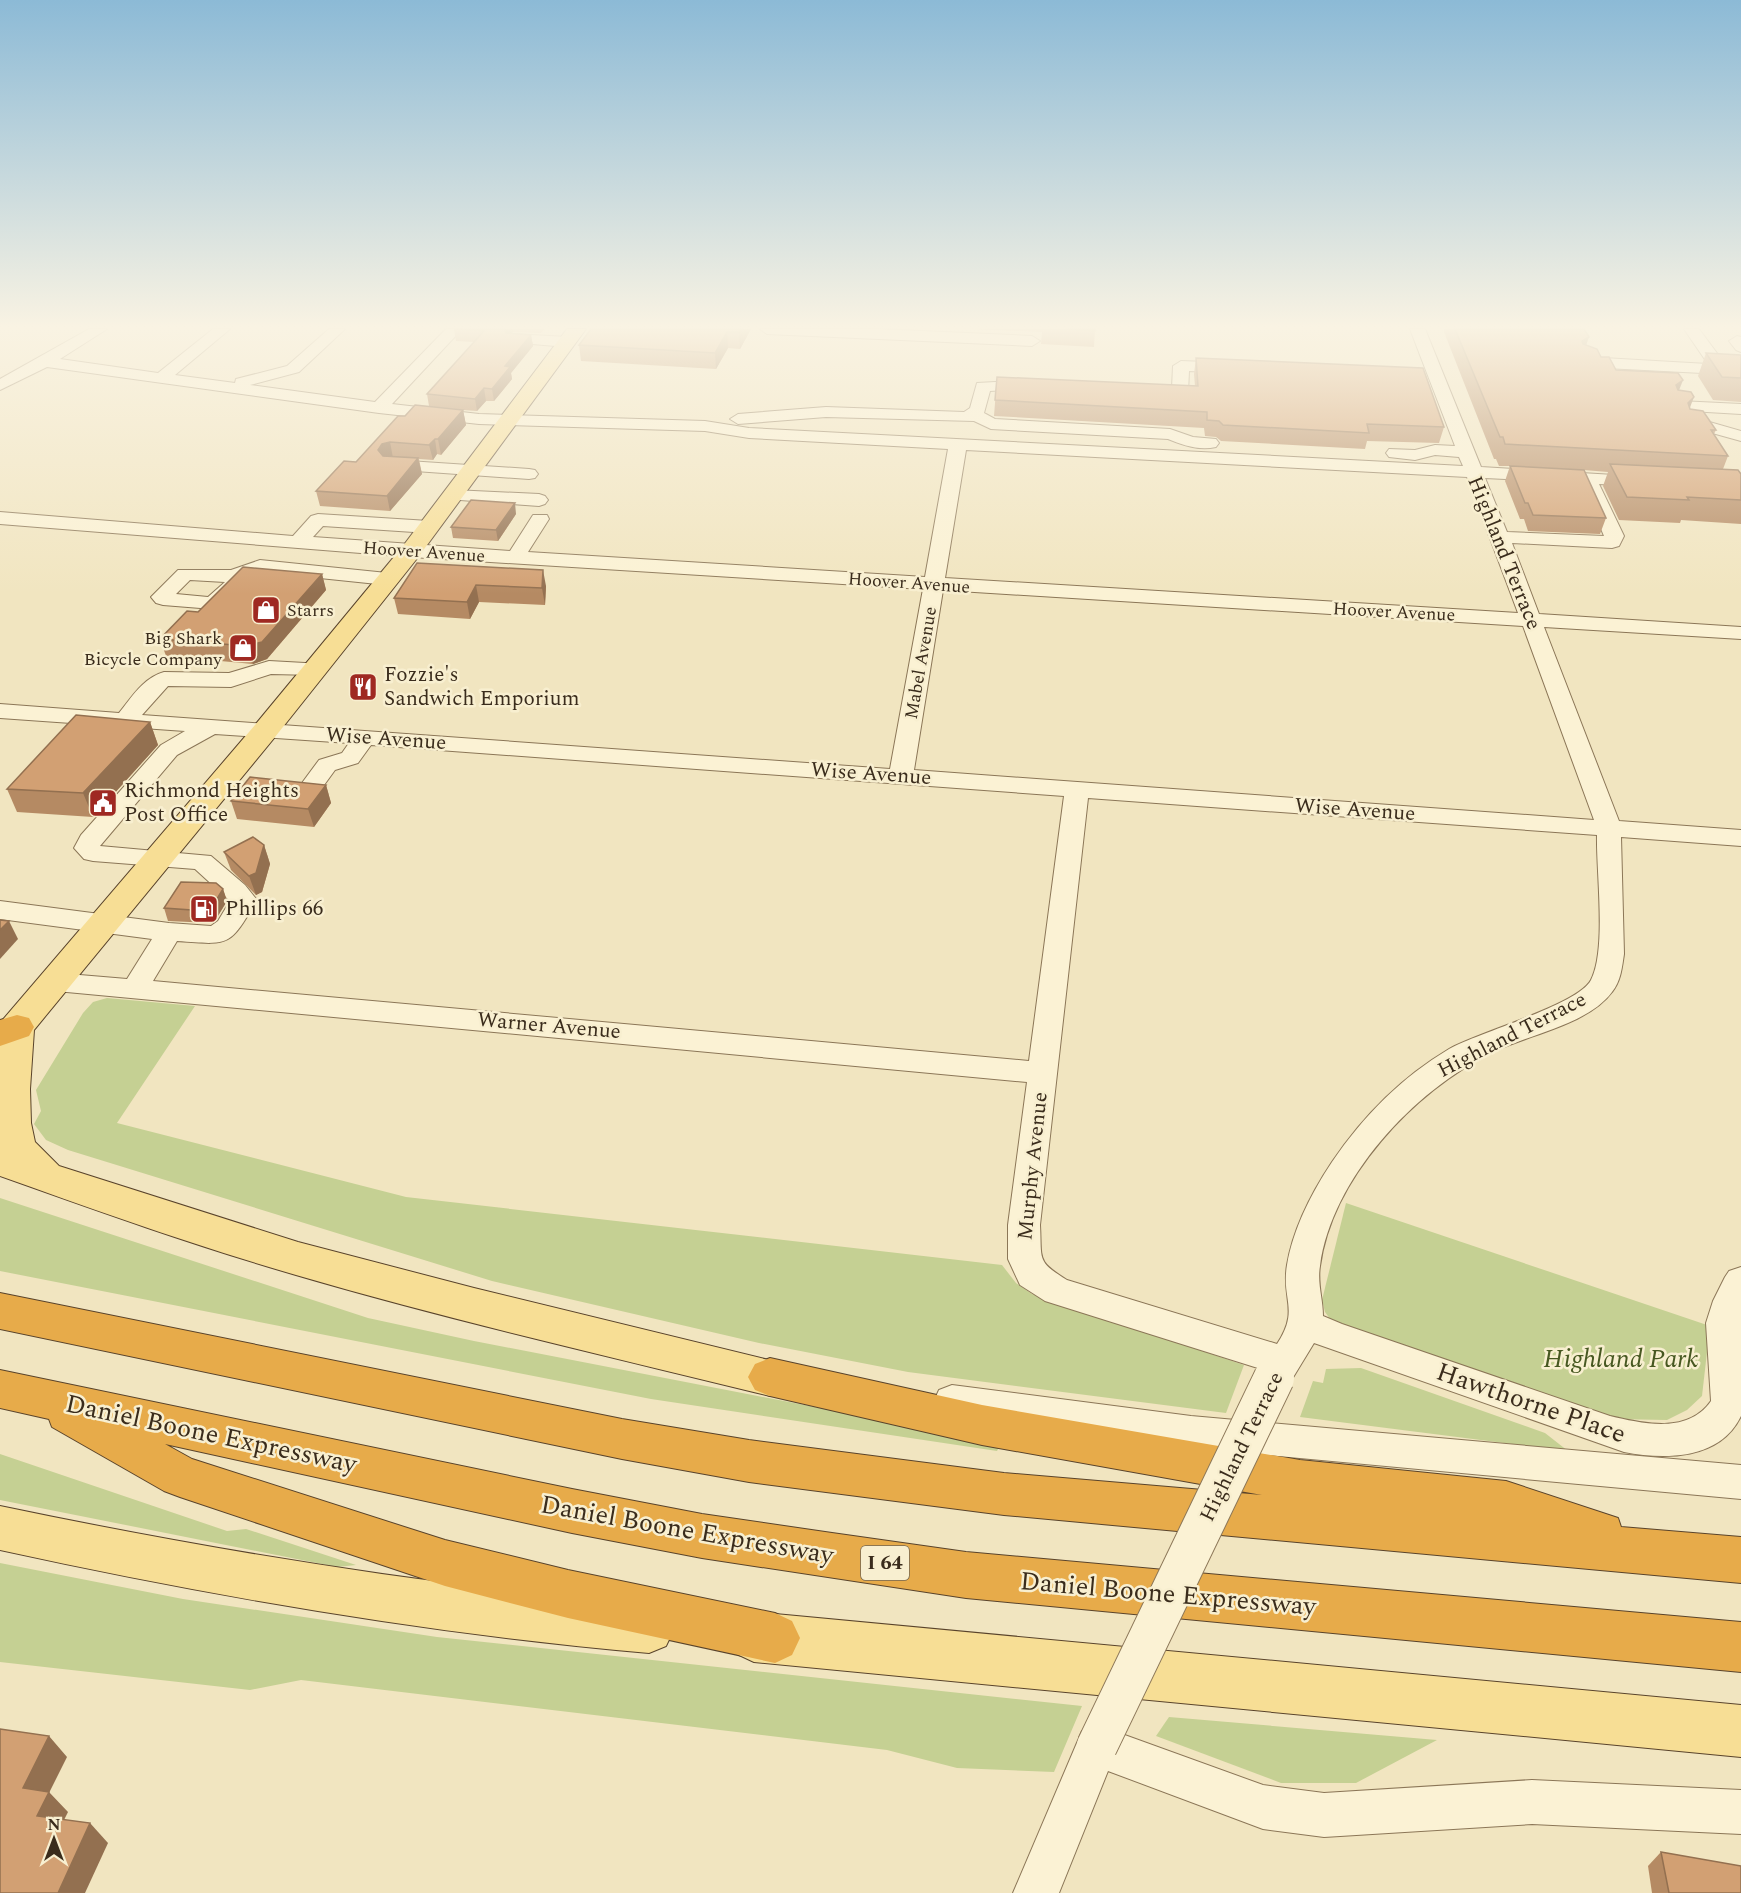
<svg xmlns="http://www.w3.org/2000/svg" width="1741" height="1893" viewBox="0 0 1741 1893" font-family="Spectral,serif">
<rect width="100%" height="100%" fill="#f1e5c0"/>
<g fill="#c5d093">
<path d="M107,998L195,1006L117,1123L406,1197L1002,1265L1016,1283L1032,1294L1244,1365L1226,1413L908,1372L759,1343L492,1281L68,1150L46,1140L34,1124L41,1111L36,1090L83,1013L93,1002Z"/>
<path d="M0,1198L368,1318L474,1341L1001,1443L997,1451L651,1399L0,1271Z"/>
<path d="M1346,1203L1710,1326L1702,1396L1687,1410L1667,1420L1612,1419L1333,1323L1325,1312L1322,1300Z"/>
<path d="M1361,1368L1545,1433L1568,1451L1300,1417L1313,1381L1323,1383L1326,1369Z"/>
<path d="M0,1454L227,1531L246,1529L356,1565L337,1567L0,1500Z"/>
<path d="M0,1563L183,1599L437,1637L1082,1706L1054,1772L957,1768L887,1750L301,1680L250,1690L0,1662Z"/>
<path d="M1169,1717L1437,1740L1356,1783H1281L1156,1736Z"/>
</g>
<g fill="none" stroke-linecap="round" stroke-linejoin="round">
<g stroke="#8b7657" stroke-width="2">
<g id="minor">
<path d="M89,329H107L60,359L158,373L213,329H230L175,375L235,383L236,379L287,366L329,329H345L299,372L250,385L375,402L446,329H462L392,404L479,414L705,421L749,428L1463,466L1459,457L1435,455L1415,460L1389,457L1386,453L1389,449L1415,450L1435,445L1455,446L1410,329H1425L1481,467L1647,477L1650,481L1647,485L1641,486L1599,484L1624,536L1619,546L1612,548L1512,543L1539,614L1741,627V639L1544,627L1619,821L1741,830V846L1621,837L1624,954C1622,967 1621,981 1612,992C1588,1025 1526,1035 1491,1053C1414,1091 1332,1178 1320,1266C1317,1283 1323,1299 1323,1316L1342,1324L1610,1416C1644,1424 1688,1434 1711,1401L1706,1323L1713,1301L1725,1277L1729,1271L1741,1267V1416C1720,1460 1665,1460 1624,1452L1314,1343L1286,1389L1274,1393L1262,1389L1256,1378L1261,1369L1045,1301L1020,1285L1008,1259V1225L1027,1082L56,991L46,989L42,982L46,975L56,973L127,979L152,939L0,919V901L169,923L211,926L218,921L230,901L195,869L93,861L84,859L74,848L81,835L161,745L185,731L0,718V704L119,713C132,697 143,678 164,672L229,673L269,661L323,664L326,669L323,674L315,675L271,674L231,687L168,686L142,715L890,769L923,589L411,557L0,524V512L293,536L311,516L318,514L429,521L436,523L438,527L436,531L429,533L323,526L313,537L510,551L533,515H547L549,519L528,552L925,577L948,449L749,438L705,431L479,424L379,413L47,367L0,390V379ZM966,450L1467,477L1518,613L945,578ZM1485,478L1582,483L1604,536L1507,532ZM943,590L1523,626L1594,820L914,770ZM215,734L349,743L342,753L319,760L299,787L303,792L311,794L319,792L335,770L358,763L371,745L1064,796L1029,1061L153,981L177,941C231,945 229,947 257,900L245,885L211,856L100,846L177,755ZM1088,798L1597,835C1596,871 1607,949 1591,980C1578,1005 1479,1032 1449,1049C1402,1077 1363,1116 1332,1162C1312,1192 1293,1229 1287,1265C1281,1300 1300,1309 1277,1344L1067,1280C1036,1261 1042,1260 1040,1225Z"/>
<path d="M760,329H876L1032,336L1040,341L1032,346L767,334Z"/>
<path d="M1684,329H1699L1725,364L1741,365V375L1586,367L1578,362L1586,357L1708,364Z"/>
<path d="M513,334L568,337L576,342L568,347L508,342L505,339L508,336Z"/>
<path d="M1737,336L1741,337V352L1736,350L1729,341Z"/>
<path d="M1181,361L1233,363L1241,368L1233,373L1189,371L1188,393L1186,396L1145,395L1143,392L1145,389L1172,388L1173,366Z"/>
<path d="M1032,380L1038,382L1040,385L1038,388L990,391L984,413L995,419L1170,429L1193,437L1216,439L1219,443L1216,447C1199,451 1183,445 1168,439L991,429L974,421L826,417L738,424L730,419L738,414L826,407L964,412L970,408L977,383Z"/>
<path d="M1679,401L1741,404V414L1673,410L1671,406Z"/>
<path d="M1690,420L1706,421L1741,431V441L1705,431L1684,429L1682,425L1684,421Z"/>
<path d="M393,460L529,469L535,470L538,474L535,478L529,479L387,469L384,465L387,461Z"/>
<path d="M453,490L539,494L545,496L548,500L545,504L539,506L447,499L444,495L447,491Z"/>
<path d="M260,560L387,573L394,575L397,579L394,583L387,585L262,572L244,579L246,582L243,586L220,607L213,609L163,605L156,603L151,597L178,570H231ZM190,580L225,582L208,597L176,594Z"/>
<path d="M952,1385L1191,1416L1741,1465V1499L1191,1448L952,1417L939,1412L934,1401L939,1390Z"/>
<path d="M1097,1725L1263,1785L1324,1793L1532,1780L1741,1790V1834L1532,1824L1324,1837L1263,1829L1108,1771L1059,1893H1013L1082,1731Z"/>
</g>
</g>
<g stroke="#59432b" stroke-width="2">
<g id="major">
<path d="M567,329H586L419,556L275,737L34,1030L30,1089L31,1123L35,1142L59,1166L298,1242L474,1288L785,1364L792,1377L785,1390L770,1396C612,1357 453,1321 296,1275C196,1246 98,1211 0,1176V1023L255,725L403,546Z"/>
<path d="M0,1506C215,1551 430,1586 649,1605L666,1612L674,1629L666,1646L649,1653C430,1634 215,1597 0,1550Z"/>
<path d="M754,1612L1741,1705V1757L754,1662L737,1654L729,1637L737,1620Z"/>
</g>
</g>
<g stroke="#59432b" stroke-width="2">
<g id="highway">
<path d="M17,1015L29,1018L34,1027L29,1036L0,1046V1020Z"/>
<path d="M0,1293L622,1419L749,1440L1004,1473L1262,1495L982,1445L770,1396L755,1390L748,1377L755,1364L770,1358L982,1405L1300,1460L1506,1481L1618,1518L1621,1527L1741,1537V1583L1004,1515L749,1482L622,1459L0,1329Z"/>
<path d="M0,1370L572,1489L702,1514L832,1533L966,1552L1741,1622V1672L966,1598L702,1558L572,1533L165,1444L192,1459L445,1540L568,1570L775,1613L792,1621L800,1638L792,1655L775,1663L568,1618L445,1586L180,1497L164,1491L52,1427L49,1419L0,1408Z"/>
</g>
</g>
<use href="#minor" fill="#fbf2d4" fill-rule="evenodd"/>
<use href="#major" fill="#f7de95" fill-rule="evenodd"/>
<use href="#highway" fill="#e7ab4a" fill-rule="evenodd"/>
<g stroke="#8b7657" stroke-width="42" stroke-linecap="butt">
<path id="minor-bridge" d="M1097,1746L1274,1378"/>
</g>
<use href="#minor-bridge" stroke="#fbf2d4" stroke-width="40"/>
</g>
<g fill="#b58a63">
<path d="M454,329H545L541,333L513,332L511,333L531,335L533,346L511,373L512,379L494,401H486L477,411L463,410L466,425L441,455L437,454L433,460L419,459L422,474L390,511L320,506L316,491L356,462L405,416L429,406L427,394L474,342L456,341Z"/>
<path d="M751,329L740,349L728,348L716,369L581,361L579,345Z"/>
<path d="M973,329H1095L1094,347L1041,344L1042,332Z"/>
<path d="M1444,329H1455L1586,345L1601,357L1616,370L1679,390L1690,409L1716,430L1714,434L1728,456L1723,469L1741,474V524L1681,520L1680,523L1619,520L1603,486L1608,472L1584,470L1606,518L1600,534L1528,531L1524,519H1520L1505,481L1510,466H1499L1496,459H1494L1444,332Z"/>
<path d="M1706,353L1741,355V402L1713,400L1698,376Z"/>
<path d="M1196,358L1444,427L1439,443L1367,441L1365,449L1221,441L1216,437L1205,436L1204,428L994,416L997,377L1195,386L1194,374Z"/>
<path d="M516,514L498,541L453,538L451,527Z"/>
<path d="M417,563L546,586L545,605L479,602L470,619L398,614L394,598Z"/>
<path d="M322,574L326,590L267,659L253,664L166,656L160,639L198,612Z"/>
<path d="M150,722L158,745L93,817L17,812L7,789Z"/>
<path d="M326,785L331,803L314,827L237,819L231,801Z"/>
<path d="M264,845L270,864L262,892L256,895L231,870L224,852Z"/>
<path d="M223,889L227,901L216,919L211,923L168,921L164,908Z"/>
<path d="M1661,1852L1741,1893H1652L1648,1866Z"/>
</g>
<g fill="#937050">
<path d="M502,329H513V332L503,337Z"/>
<path d="M741,329H751L740,349L739,332Z"/>
<path d="M727,332L728,348L716,369L715,353Z"/>
<path d="M531,335L533,346L511,373L512,379L494,401L492,389L505,366Z"/>
<path d="M1589,337L1582,357V341Z"/>
<path d="M1683,380L1675,401L1676,385Z"/>
<path d="M484,388L486,401L477,411L475,399Z"/>
<path d="M1694,397L1686,418L1688,403Z"/>
<path d="M463,410L466,425L441,455L438,439Z"/>
<path d="M435,439L437,454L433,460L429,445Z"/>
<path d="M390,442L393,458L385,460L378,450L382,444Z"/>
<path d="M418,458L422,474L390,511L387,496Z"/>
<path d="M515,503L516,514L498,541L496,530Z"/>
<path d="M543,570L546,586L545,605L542,588Z"/>
<path d="M322,574L326,590L267,659L253,664L247,646Z"/>
<path d="M476,585L479,602L470,619L467,602Z"/>
<path d="M150,722L158,745L93,817L83,793Z"/>
<path d="M326,785L331,803L314,827L308,809Z"/>
<path d="M264,845L270,864L262,892L256,895L249,876Z"/>
<path d="M223,889L227,901L216,919L211,923L206,911Z"/>
<path d="M9,921L18,939L0,959V930Z"/>
<path d="M49,1736L67,1757L45,1801L49,1792L68,1812L56,1836L37,1816L23,1788Z"/>
<path d="M90,1823L108,1843L85,1893H58Z"/>
</g>
<g fill="#d2a073" stroke="#937050" stroke-width="1.5">
<path d="M454,329H504L506,333L531,335L505,366L510,367L492,389L484,388L475,399L427,394L484,331Z"/>
<path d="M591,329H741L739,332H727L715,353L579,345Z"/>
<path d="M1067,329H1095V331Z"/>
<path d="M1455,329H1584L1589,337L1582,341L1583,344L1597,349L1601,357H1609L1616,370L1678,373L1683,380L1676,385L1678,390L1691,392L1694,397L1688,403L1690,409L1703,411L1716,430H1711L1728,456L1505,444L1503,437H1500Z"/>
<path d="M1706,353L1741,355V378L1722,377Z"/>
<path d="M1196,358L1423,368L1444,427L1367,424L1369,433L1223,425L1219,421L1207,420V412L995,400L997,377L1198,386Z"/>
<path d="M415,405L463,410L438,439H435L429,445L390,442L382,444L378,450L383,456L418,458L387,496L316,491L344,461L356,462L398,416H405Z"/>
<path d="M1610,464L1738,470L1741,474V500L1687,497L1689,500L1627,497Z"/>
<path d="M1510,466L1584,470L1606,518L1533,515L1528,503H1525Z"/>
<path d="M471,500L515,503L496,530L451,527Z"/>
<path d="M417,563L543,570L542,588L476,585L467,602L394,598Z"/>
<path d="M243,567L322,574L262,642L247,646L160,639L187,611L198,612Z"/>
<path d="M76,715L150,722L83,793L7,789Z"/>
<path d="M250,777L326,785L308,809L231,801Z"/>
<path d="M253,837L264,845L256,873L249,876L224,852Z"/>
<path d="M181,882L216,883L223,889L212,907L206,911L164,908Z"/>
<path d="M0,920L9,921L0,930Z"/>
<path d="M0,1729L49,1736L23,1788L49,1792L37,1816L90,1823L58,1893H0Z"/>
<path d="M1661,1852L1741,1866V1893H1669Z"/>
</g>
<linearGradient id="sky" x2="0" y2="1"><stop stop-color="#8cbad6"/><stop offset="0.55" stop-color="#f9f3e3"/><stop offset="1" stop-color="#f9f3e3" stop-opacity="0"/></linearGradient>
<rect width="1741" height="594" fill="url(#sky)"/>
<defs>
<g id="shop-square" transform="scale(1.5)"><rect x="-9" y="-9" width="18" height="18" rx="4" fill="#9f2922" stroke="#f8efd0"/><path d="M-5-2.5h2.3a2.7 3.5 0 0 1 5.4 0H5L5.5 6h-11ZM-1.5-2.5h3a1.5 2.3 0 0 0-3 0Z" fill="#fff"/></g>
<g id="restaurant-square" transform="scale(1.5)"><rect x="-9" y="-9" width="18" height="18" rx="4" fill="#9f2922" stroke="#f8efd0"/><path d="M-5-6h1v4h1v-4h1v4h1v-4h1v5L-1.5 .5V6h-2V.5L-5-1ZM5-6V6H3V1.5H1.5Q1.5-4 5-6Z" fill="#fff"/></g>
<g id="civic-square" transform="scale(1.5)"><rect x="-9" y="-9" width="18" height="18" rx="4" fill="#9f2922" stroke="#f8efd0"/><path d="M-.6-6.5H3V-4.5H.6V-3L4-1V1h2V6H-6V1h2V-1L-.6-3ZM-1.2 2.5V6h2.4V2.5Z" fill="#fff"/></g>
<g id="fuel-square" transform="scale(1.5)"><rect x="-9" y="-9" width="18" height="18" rx="4" fill="#9f2922" stroke="#f8efd0"/><path d="M-5.5-6h7V0h2V4h1.3V-2.5L3-4.5l.8-.8L6-3V5H2.5V1h-1V6h-7ZM-4.2-4.7v3.2H.2V-4.7Z" fill="#fff"/></g>
</defs>
<g fill-rule="evenodd">
<use href="#shop-square" x="266" y="610"/>
<use href="#shop-square" x="243" y="648"/>
<use href="#restaurant-square" x="363" y="687"/>
<use href="#civic-square" x="103" y="803"/>
<use href="#fuel-square" x="204" y="909"/>
</g>
<g text-anchor="middle" dominant-baseline="central" stroke-width="5" stroke-linejoin="round" paint-order="stroke">
<g font-size="18" fill="#3a2c1c" stroke="#f8efd0">
<text transform="translate(424 552) rotate(4)">Hoover Avenue</text>
<text transform="translate(909 583) rotate(4)">Hoover Avenue</text>
<text transform="translate(1394 612) rotate(3)">Hoover Avenue</text>
<text transform="translate(921 663) rotate(-80)">Mabel Avenue</text>
</g>
<g font-size="18" fill="#3a2c1c" stroke="#f8efd0" text-anchor="start">
<text x="287" y="610">Starrs</text>
<text x="222" y="638" text-anchor="end">Big Shark<tspan x="222" dy="21">Bicycle Company</tspan></text>
</g>
<rect fill="#f8efd0" stroke="#736652" stroke-width="1.5" x="861" y="1546" width="48" height="34" rx="4.5"/>
<g font-size="20" font-weight="bold" fill="#3a2c1c">
<text x="885" y="1563">I 64</text>
</g>
<g font-size="21" fill="#3a2c1c" stroke="#f8efd0">
<text transform="translate(1504 553) rotate(68)">Highland Terrace</text>
<text transform="translate(386 739) rotate(4)">Wise Avenue</text>
<text transform="translate(871 774) rotate(4)">Wise Avenue</text>
<text transform="translate(1355 810) rotate(4)">Wise Avenue</text>
<text transform="translate(549 1026) rotate(5)">Warner Avenue</text>
<text transform="translate(1512 1035) rotate(-27)">Highland Terrace</text>
<text transform="translate(1033 1166) rotate(-84)">Murphy Avenue</text>
<text transform="translate(1242 1447) rotate(-64)">Highland Terrace</text>
</g>
<g font-size="21" fill="#3a2c1c" stroke="#f8efd0" text-anchor="start">
<text x="384" y="675">Fozzie's<tspan x="384" dy="24">Sandwich Emporium</tspan></text>
<text x="124" y="791">Richmond Heights<tspan x="124" dy="24">Post Office</tspan></text>
<text x="225" y="909">Phillips 66</text>
</g>
<g font-size="26" font-style="italic" fill="#475821" stroke="#f8efd0">
<text x="1621" y="1359">Highland Park</text>
</g>
<g font-size="26" fill="#3a2c1c" stroke="#f8efd0">
<text transform="translate(1531 1403) rotate(19)">Hawthorne Place</text>
<text transform="translate(211 1434) rotate(12)">Daniel Boone Expressway</text>
<text transform="translate(687 1530) rotate(10)">Daniel Boone Expressway</text>
<text transform="translate(1168 1594) rotate(5)">Daniel Boone Expressway</text>
</g>
</g>
<g transform="translate(54 1839)" stroke="#f8efd0" stroke-width="4.5" paint-order="stroke">
<path d="M0-4.5L10 22L0 15L-10 22Z" fill="#3a2c1c"/>
<text y="-9" font-size="16" font-weight="bold" text-anchor="middle" fill="#3a2c1c">N</text>
</g>
</svg>
